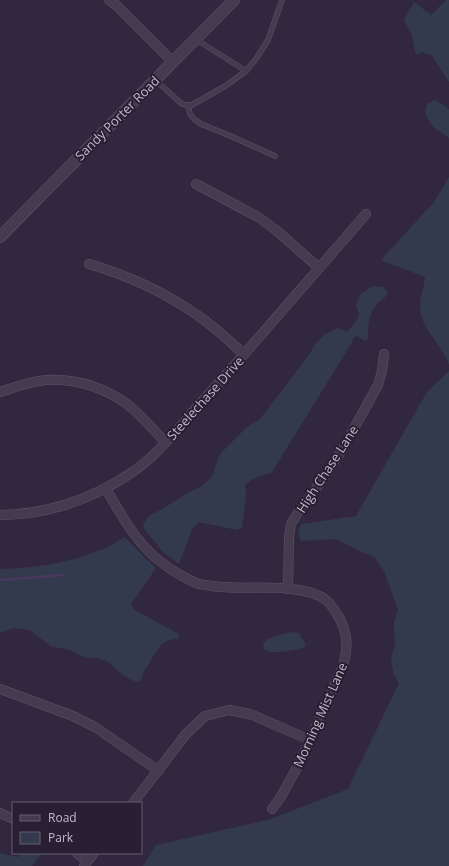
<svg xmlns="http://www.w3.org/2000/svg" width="449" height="866" viewBox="0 0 449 866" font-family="'Open Sans',sans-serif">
<rect width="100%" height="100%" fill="#31273e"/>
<g fill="#343a4d">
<path d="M446,0H449V82L432,56L422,52L417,55L415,52L412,36L404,19L414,2L431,15Z"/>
<path d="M435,100L447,107L449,110V138L433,127L425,114L427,104Z"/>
<path d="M449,177V365C444,348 424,331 421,314C418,301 424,290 425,277L381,260L434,202Z"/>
<path d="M373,286L384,287L387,291V295C384,299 380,301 377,304C368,314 368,327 368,339L365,341L357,336L354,337L351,344L272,472C262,477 252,477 245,485L246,495L242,528L237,530L198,522L192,530L179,564L164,553L144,529L143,524L150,515L164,508L184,495L200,487L212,477L219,455L248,426L260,419L308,356L316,343L324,335L338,328L347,332L354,324L359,315L356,305L361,294Z"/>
<path d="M449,371V866H143L156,845L271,819L348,789L399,683L393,672L391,658L395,644L394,624L398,609L384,571L375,558L335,539L301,541C297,535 298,529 302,524L356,516L427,392Z"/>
<path d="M125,537L142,555L156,568L131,604L133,609L177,633L180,637L177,639C162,639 156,651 150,662C146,669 143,671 142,679L137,682L129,679L118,671L110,663L98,658H87L67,649L52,647L29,630L13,628L0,633V569C35,568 70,563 103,549C110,546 118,541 125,537Z"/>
<path d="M290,632L299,633L306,645L304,648C293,650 275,655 265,650L263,646L264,642L270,638Z"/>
<path d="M0,853L18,857L23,853H42L32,866H0Z"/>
</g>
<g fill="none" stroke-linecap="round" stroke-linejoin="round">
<path stroke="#4a3860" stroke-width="2.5" d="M0,580L63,575"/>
<g stroke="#5f5569" stroke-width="5.5">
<g id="service">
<path d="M197,40L246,71L256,59L268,40L282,0"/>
<path d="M155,80L182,104L186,105H192L227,85L246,71"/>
<path d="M188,105L190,114L194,119L201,124L233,137L275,156"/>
</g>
</g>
<g stroke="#5f5569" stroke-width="10">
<g id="minor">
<path d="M109,0L117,6L173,62"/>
<path d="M196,184L258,217L276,230L319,268"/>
<path d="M89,264C127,275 164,292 197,315C214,326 229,341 244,354"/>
<path d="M0,392C15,387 32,381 47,380C77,378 110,389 133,409C144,419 155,431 165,442"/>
<path d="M106,489C132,533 146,560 194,582C199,585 206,585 212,586C243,591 300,581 326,600C332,605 336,612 340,619C348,636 348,648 343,666L298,766L280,798L272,809"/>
<path d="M0,515C45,515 90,500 128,475C158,456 183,422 207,396C261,336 313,275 366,214"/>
<path d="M288,589L289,537L291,524L299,511L320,483L342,450L378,385L382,371L384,354"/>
<path d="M0,689L73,716L95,727L159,771"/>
<path d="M133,803L186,734L205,716L229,710L250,714L310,740"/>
<path d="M0,813L13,819"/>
<path d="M77,853L87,861"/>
<path d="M84,866L94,853"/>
</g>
</g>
<g stroke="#5f5569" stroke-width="12">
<path id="tertiary" d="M0,237L234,0"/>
</g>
<use href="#service" stroke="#443b4e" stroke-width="4.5"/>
<use href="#minor" stroke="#443b4e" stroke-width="9"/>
<use href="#tertiary" stroke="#443b4e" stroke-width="11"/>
</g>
<g text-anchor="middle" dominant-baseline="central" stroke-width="4" stroke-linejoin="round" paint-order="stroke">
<g font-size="13" fill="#c0b7c9" stroke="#291f33">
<text transform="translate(117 118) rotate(-45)">Sandy Porter Road</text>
<text transform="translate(205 398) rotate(-48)">Steelechase Drive</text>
<text transform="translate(327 469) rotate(-57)">High Chase Lane</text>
<text transform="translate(320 715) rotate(-66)">Morning Mist Lane</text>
</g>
</g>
<rect x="12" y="802" width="130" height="52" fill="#291f33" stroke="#655c6f"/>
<rect x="20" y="815" width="20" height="6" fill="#443b4e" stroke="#655c6f"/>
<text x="48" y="822" font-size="12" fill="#c0b7c9">Road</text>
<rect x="20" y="832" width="20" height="12" fill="#343a4d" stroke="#655c6f"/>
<text x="48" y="842" font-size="12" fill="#c0b7c9">Park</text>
</svg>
